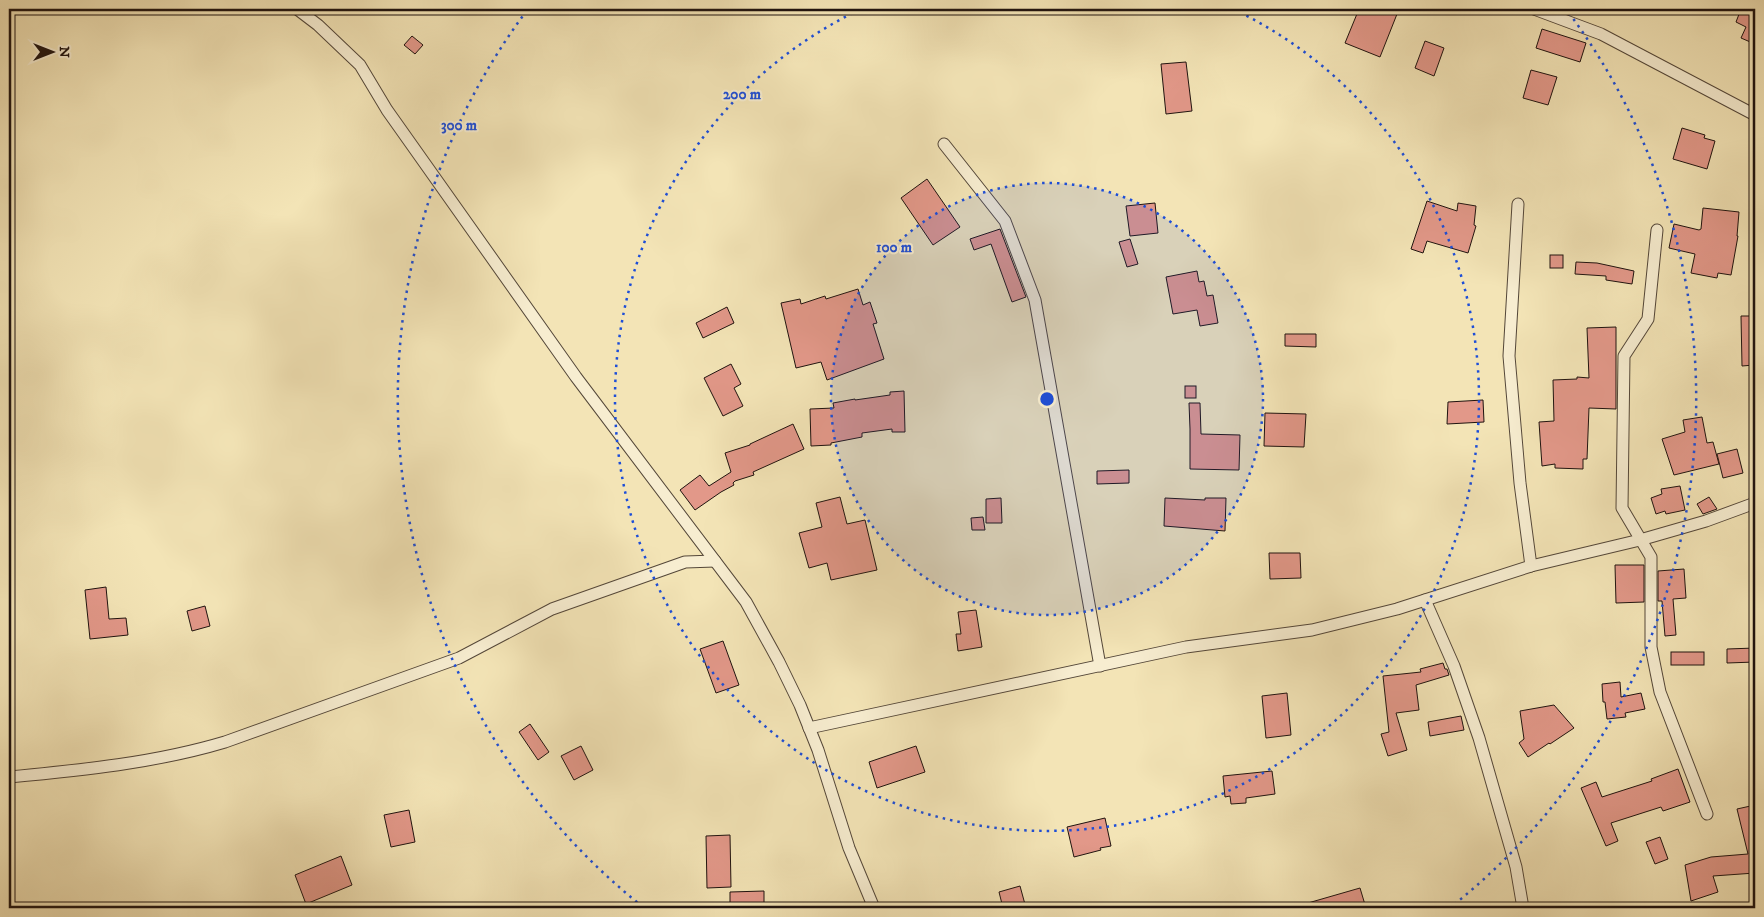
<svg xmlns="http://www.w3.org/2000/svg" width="1764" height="917" viewBox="0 0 1764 917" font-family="'IM FELL DW Pica',serif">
<rect width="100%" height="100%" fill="#f3e4b6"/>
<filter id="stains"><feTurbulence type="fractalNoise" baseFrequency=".004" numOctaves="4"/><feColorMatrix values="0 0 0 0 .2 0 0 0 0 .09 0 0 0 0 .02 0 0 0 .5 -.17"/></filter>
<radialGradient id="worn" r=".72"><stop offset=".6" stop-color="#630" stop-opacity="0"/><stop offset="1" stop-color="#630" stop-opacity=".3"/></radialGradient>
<g fill="#e29889" stroke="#1f130f">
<path d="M1359,9H1399L1380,57L1345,43Z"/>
<path d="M1741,9H1755V44L1741,38L1746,27L1736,22Z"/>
<path d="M1542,29L1586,43L1580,62L1536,48Z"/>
<path d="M412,36L423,45L415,54L404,45Z"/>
<path d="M1425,41L1444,48L1434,76L1415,68Z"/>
<path d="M1186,62L1192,111L1166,114L1161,64Z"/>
<path d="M1531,70L1557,77L1548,105L1523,98Z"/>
<path d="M1682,128L1705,135L1704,138L1715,141L1707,169L1673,159Z"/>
<path d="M927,179L960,227L933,245L901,198Z"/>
<path d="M1427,201L1457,211L1458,203L1476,206L1474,225L1476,226L1468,253L1427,241L1423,253L1411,249Z"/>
<path d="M1155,203L1158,233L1130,236L1126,206Z"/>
<path d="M1703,208L1739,212L1737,236H1738L1731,275L1718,273L1717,278L1691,273L1695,254L1669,248L1674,224L1699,230L1701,229Z"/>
<path d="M1000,229L1026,297L1012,302L991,244L974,250L970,239Z"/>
<path d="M1130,239L1138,264L1127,267L1119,242Z"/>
<rect x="1550" y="255" width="13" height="13"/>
<path d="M1576,262L1597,263L1634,271L1632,284L1606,280V276L1575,274Z"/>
<path d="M1197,271L1199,282L1204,281L1207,296L1213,295L1218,323L1200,326L1197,310L1173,314L1166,277Z"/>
<path d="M858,289L863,305L870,302L877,323L873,324L884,359L827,380L821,362L796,368L781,303L800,299L801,304L825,296L826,299Z"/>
<path d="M727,307L734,323L703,338L696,323Z"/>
<path d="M1741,316H1753L1754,365L1742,366Z"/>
<path d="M1616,327V409L1589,408L1587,459H1583V469L1555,468V464L1542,466L1539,422L1554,421L1553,380L1577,379V377L1589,378L1587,328Z"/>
<path d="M1285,334H1316V347L1285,346Z"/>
<path d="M731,364L741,384L734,388L743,406L723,416L704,378Z"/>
<rect x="1185" y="386" width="11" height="12"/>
<path d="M904,391L905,432H892V429L862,433V437L831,443V445L811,446L810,409L834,408L833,403L855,399V400L890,395V392Z"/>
<path d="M1483,400L1484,422L1447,424L1448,402Z"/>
<path d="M1189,403H1200L1201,434L1240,435L1239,470L1190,469V429Z"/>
<path d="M1265,413L1306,414L1304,447L1264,446Z"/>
<path d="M1702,417L1707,443L1713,442L1719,464L1674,475L1662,439L1685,432L1683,420Z"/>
<path d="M793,424L804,449L753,472L754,475L735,481L733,483L734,485L721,492L695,510L680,490L700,475L709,486L731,472L725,453L750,445V444Z"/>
<path d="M1737,449L1743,473L1723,478L1717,454Z"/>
<path d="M1129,470V483L1097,484V471Z"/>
<path d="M1680,486L1685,510L1666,514L1665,511L1656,514L1651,498L1662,494L1661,489Z"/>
<path d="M840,497L847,524L865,520L877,570L831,580L827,563L809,568L799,533L822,527L816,503Z"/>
<path d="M1709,497L1717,509L1703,514L1697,504Z"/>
<path d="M1001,498L1002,523H986V499Z"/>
<path d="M1165,498L1205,500V498H1226L1225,531L1164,526Z"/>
<path d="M983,517L985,530H972L971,518Z"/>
<path d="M1269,553H1300L1301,578L1270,579Z"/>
<path d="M1615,565H1644V602L1616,603Z"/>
<path d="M1684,569L1686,598L1673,599L1676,635L1665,636L1662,601H1658V571Z"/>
<path d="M106,587L109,619L126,618L128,635L90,639L85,590Z"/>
<path d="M205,606L210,626L192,631L187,611Z"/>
<path d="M976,610L982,647L958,651L956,634H961L958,612Z"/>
<path d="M723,641L739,685L716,693L700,649Z"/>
<path d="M1755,648V662L1727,663V649Z"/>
<rect x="1671" y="652" width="33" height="13"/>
<path d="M1443,663L1445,669H1447L1449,675L1416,685L1419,710L1396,713L1407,750L1388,756L1381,734L1389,732L1383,676L1421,672L1420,669Z"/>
<path d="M1620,682L1621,697L1641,693L1645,709L1625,713L1626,717L1607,719L1605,702H1603L1602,684Z"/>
<path d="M1287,693L1291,735L1266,738L1262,696Z"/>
<path d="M1554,705L1574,728L1550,744L1549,743L1528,757L1519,743L1524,739L1520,711Z"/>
<path d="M1461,716L1464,730L1430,736L1428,722Z"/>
<path d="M530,724L549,752L538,760L519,732Z"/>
<path d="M581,746L593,770L574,780L561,756Z"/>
<path d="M916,746L925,772L877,788L869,762Z"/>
<path d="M1678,769L1690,802L1663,811L1661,807L1611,823L1618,841L1606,846L1581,788L1596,782L1602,797L1652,781L1651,779Z"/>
<path d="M1272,771L1275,794L1246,798V803L1231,804L1230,796L1225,797L1223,776Z"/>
<path d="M1755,805V873L1713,876L1718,892L1691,901L1685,865L1711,857L1748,854L1737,809Z"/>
<path d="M409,810L415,842L391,847L384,815Z"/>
<path d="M1105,818L1111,846L1100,848L1101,850L1074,857L1067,827Z"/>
<path d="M730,835L731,887L707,888L706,836Z"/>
<path d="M1660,837L1668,859L1655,864L1646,842Z"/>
<path d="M341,856L352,885L306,904L295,875Z"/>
<path d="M1020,886L1026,908H1003L999,892Z"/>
<path d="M1360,888L1366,908H1302L1301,905Z"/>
<path d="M764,891V908H730V892Z"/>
</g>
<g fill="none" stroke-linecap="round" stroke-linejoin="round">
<g stroke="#544739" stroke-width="13">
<g id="street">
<path d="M297,9L318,25L360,65L387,110L576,377L746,602L779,662L800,705L818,750L849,848L874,908"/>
<path d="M1534,9L1601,34L1755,115"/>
<path d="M944,144L1005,221L1035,300L1100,666"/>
<path d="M1518,204L1509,356L1520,483L1531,566"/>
<path d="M1657,230L1648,319L1624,356L1622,508L1651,557V647L1660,692L1707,814"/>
<path d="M1425,600L1454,666L1479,738L1516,867L1523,908"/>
<path d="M809,728L1186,647L1312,630L1397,609L1531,566L1640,540L1706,521L1755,503"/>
<path d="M9,777C82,770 155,763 225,742L459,658L552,609L685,562L715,561"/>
</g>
</g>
<use href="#street" stroke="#f7edd0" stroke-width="11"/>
</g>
<circle cx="1047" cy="399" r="216" fill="#1d4ed8" fill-opacity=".12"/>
<g fill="none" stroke="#1d4ed8" stroke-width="2.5" stroke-dasharray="2.5 5">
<circle cx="1047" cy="399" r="216"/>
<path d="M1233 9A432 432 0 1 1 861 9"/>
<path d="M643 907A649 649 0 0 1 525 13M1569 13A649 649 0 0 1 1451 907"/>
</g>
<circle cx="1047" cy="399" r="8" fill="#1d4ed8" stroke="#f7edd0" stroke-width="2.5"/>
<g font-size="15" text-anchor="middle" font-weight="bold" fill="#1d4ed8" stroke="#f7edd0" stroke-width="4" stroke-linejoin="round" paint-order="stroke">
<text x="742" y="99">200 m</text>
<text x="459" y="130">300 m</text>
<text x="894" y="252">100 m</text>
</g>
<rect width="1764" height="917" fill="none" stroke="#f3e4b6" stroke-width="30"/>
<rect x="10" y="10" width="1744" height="897" fill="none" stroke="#1f130f" stroke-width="2.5"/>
<rect x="15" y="15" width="1734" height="887" fill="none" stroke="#1f130f"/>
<g transform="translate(52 52) rotate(90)" stroke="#f7edd0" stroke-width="4" paint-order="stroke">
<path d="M0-4L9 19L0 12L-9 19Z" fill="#1f130f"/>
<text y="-8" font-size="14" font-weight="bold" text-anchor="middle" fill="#1f130f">N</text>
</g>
<rect width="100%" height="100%" filter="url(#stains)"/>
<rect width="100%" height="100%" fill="url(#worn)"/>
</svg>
